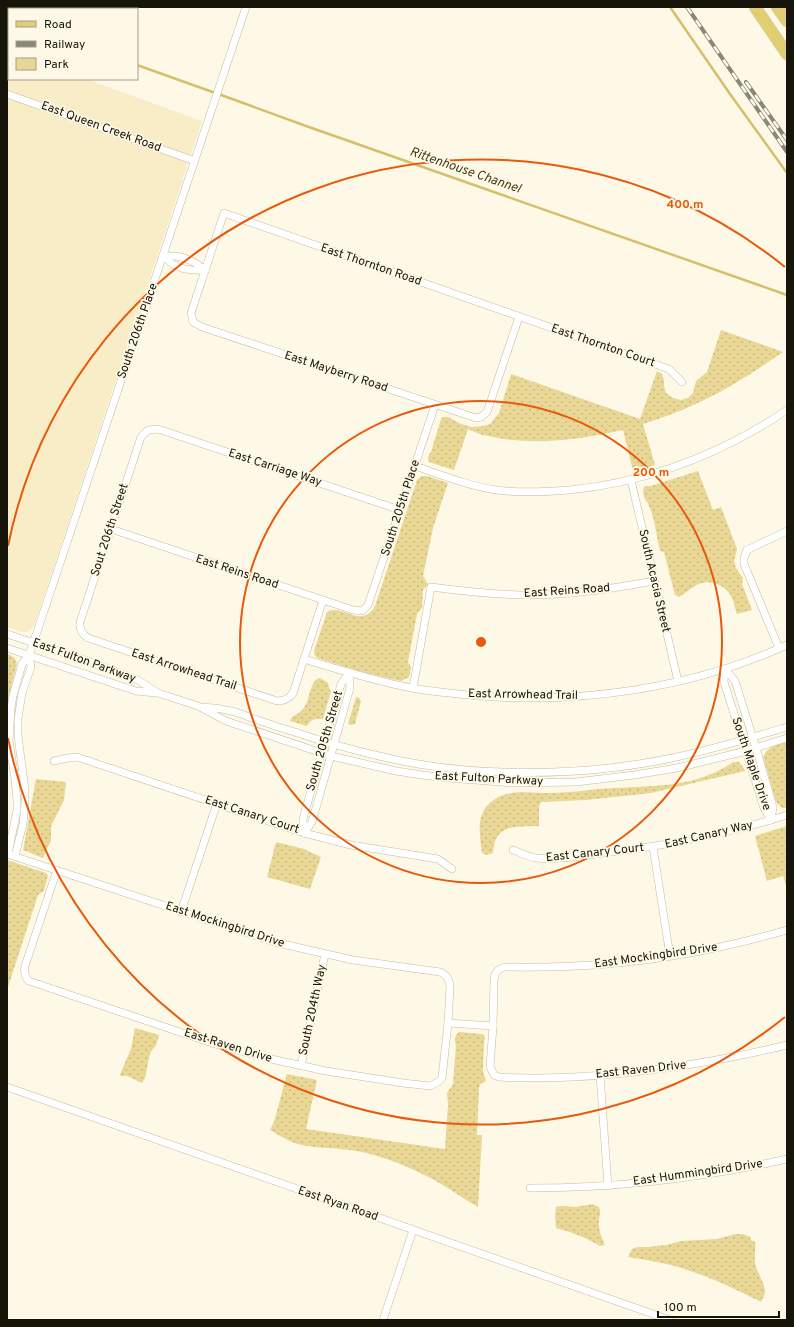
<svg xmlns="http://www.w3.org/2000/svg" width="794" height="1327" viewBox="0 0 794 1327" font-family="Overpass,sans-serif">
<defs>
<pattern id="green-dots" width="8" height="8" patternUnits="userSpaceOnUse"><rect width="8" height="8" fill="#e9d795"/><path d="M2 2h.1M6 6h.1" fill="none" stroke="#c7b87f" stroke-width="1.8" stroke-linecap="round"/></pattern>
</defs>
<rect width="100%" height="100%" fill="#fef9e6"/>
<path fill="#f8edc6" d="M7,50L9,51V79H86L202,121L35,624L31,629L27,632H22L7,627Z"/>
<g fill="url(#green-dots)">
<path d="M721,330L783,352C736,385 698,407 643,424L655,465L633,471L623,430C579,440 532,446 488,436C481,435 475,432 468,429L454,470L429,462C427,458 428,456 431,452L441,419L443,417H448L461,424L472,427L483,426L490,424L499,413L511,374L640,419L657,371L662,374L664,380V386L666,393L673,398L681,400L688,398L693,393L696,381L707,372Z"/>
<path d="M698,471L713,510L721,507L737,549L734,561L736,568L743,578L742,584L752,610L737,614C735,609 734,601 731,596C724,584 708,578 695,586C690,589 685,593 679,597L675,595L664,552L660,551C657,537 655,521 650,508C647,500 641,497 644,487L646,486H651Z"/>
<path d="M423,476H427L448,483L433,528L423,576L428,584L423,590L422,608L417,614L408,662L411,668L409,677L401,681L362,672L317,658L314,654L315,648L327,612C343,603 361,630 375,606L417,480L420,477Z"/>
<path d="M7,654C13,656 16,658 17,664L7,704Z"/>
<path d="M320,678L328,683L329,688L331,691L323,719C317,717 310,720 307,726L290,721C292,716 295,715 299,713C303,710 305,706 307,702C310,695 311,680 320,678Z"/>
<path d="M356,697L359,698L361,701L355,724L351,725L348,724Z"/>
<path d="M787,742V807L786,808H782L776,802L763,757C768,746 775,745 787,742Z"/>
<path d="M733,762H739L743,767L745,771L651,793L586,800L541,802L539,806V826C515,827 495,823 493,853L487,855L482,853C480,835 475,815 491,802C507,788 531,793 550,793C571,793 592,789 614,788C655,786 698,787 733,762Z"/>
<path d="M36,779L66,782L64,800L51,826V840L43,858L23,850Z"/>
<path d="M787,826V889L783,876L767,881L755,836Z"/>
<path d="M276,842L304,849L321,857L310,889L267,877Z"/>
<path d="M7,860L46,873L48,875L44,891L38,895L7,990Z"/>
<path d="M135,1028L159,1035L156,1045L150,1053L145,1078L142,1083L127,1076H120L121,1072L131,1049Z"/>
<path d="M459,1032L481,1034L484,1035L485,1038L484,1043L483,1071L486,1081L480,1084L479,1088L477,1135H482L478,1207C464,1199 450,1189 436,1181C416,1170 395,1161 374,1155C351,1148 329,1149 307,1146C293,1144 282,1137 270,1130L274,1122L287,1074L317,1080L306,1129L445,1149L448,1105L447,1093L453,1084L456,1045C454,1039 454,1037 459,1032Z"/>
<path d="M593,1204L599,1207C601,1212 600,1214 599,1219C598,1229 601,1236 605,1245L600,1246L587,1239L570,1232L556,1228L555,1215L556,1207L562,1206L576,1207Z"/>
<path d="M735,1234H743L750,1237L751,1240L755,1242C756,1249 754,1255 755,1262C756,1272 765,1282 765,1293C764,1296 762,1300 761,1302C732,1287 703,1274 671,1265C657,1262 643,1259 628,1257L632,1249L637,1247H648L666,1245L681,1241L717,1239Z"/>
</g>
<g fill="none" stroke-linecap="round" stroke-linejoin="round">
<g stroke="#d5bf6b" stroke-width="2.5">
<path d="M670,7L730,94L787,173"/>
<path d="M7,21L9,22"/>
<path d="M137,65L235,100L306,126L787,295"/>
</g>
<g stroke="#c4bc9d" stroke-width="8">
<g id="street">
<path d="M7,94L195,161"/>
<path d="M163,256C176,269 187,271 205,270"/>
<path d="M163,256C180,255 192,259 205,270"/>
<path d="M519,317L487,412L481,417L476,418L202,327L193,322L191,313L224,213L669,369L682,382"/>
<path d="M415,466C441,475 469,486 496,490C520,493 545,492 569,490C650,482 720,455 787,410"/>
<path d="M631,480L678,681"/>
<path d="M111,529L353,610L362,611L368,605L369,602L435,405"/>
<path d="M323,600L293,693C289,699 284,701 277,701L88,638C82,634 79,629 80,622L141,437L148,430L158,429L400,510"/>
<path d="M7,634L85,660L138,680L158,693L198,706L226,721L331,756L396,771L422,775L449,778L513,783L576,782L634,775L677,768L746,751L787,738"/>
<path d="M7,648L136,691L156,693"/>
<path d="M779,648L744,564V558L747,550L787,531"/>
<path d="M304,659C340,670 375,681 412,688C434,692 457,694 479,696C582,704 692,688 787,645"/>
<path d="M725,669L735,681L756,748L773,807L771,820"/>
<path d="M725,669L724,682L764,808L771,820"/>
<path d="M413,688L431,587C461,591 490,594 520,595C565,596 610,589 654,581"/>
<path d="M202,707C210,708 219,708 226,710C235,711 244,715 252,718C268,724 285,729 301,734C327,743 353,750 379,756C468,778 578,777 667,759C708,751 747,739 787,727"/>
<path d="M54,761L68,758L77,757L304,833L351,845L438,859L452,869"/>
<path d="M304,833L312,822L350,688L349,673"/>
<path d="M304,833L303,819L341,684L349,673"/>
<path d="M653,847L670,956"/>
<path d="M513,850C521,853 529,857 536,858C558,860 581,856 603,853C666,846 727,834 787,815"/>
<path d="M7,854L278,943L353,960L440,972C447,975 449,979 450,986L448,1023L442,1078L438,1082L430,1086L403,1083L326,1071L271,1059L218,1045L29,981C24,977 24,972 25,966L57,870"/>
<path d="M8,854L17,810V800L15,779L9,741L11,708L13,696L22,664L29,655L37,632L246,7"/>
<path d="M15,856L23,824L25,803V790L18,736V719L22,693L31,667L29,655"/>
<path d="M181,912L217,803"/>
<path d="M787,930C749,941 711,950 672,956C617,965 561,968 505,967C498,969 494,972 494,980L493,1026L490,1067L494,1075L499,1077C524,1079 548,1078 573,1077C646,1073 716,1062 787,1045"/>
<path d="M448,1023L493,1026"/>
<path d="M301,1066L325,954"/>
<path d="M600,1075L608,1186"/>
<path d="M7,1087L670,1320"/>
<path d="M530,1188C617,1188 703,1178 787,1159"/>
<path d="M383,1320L413,1230"/>
</g>
</g>
<g stroke="#dfdedd" stroke-width="13">
<g id="primary">
<path d="M755,7L787,54"/>
<path d="M777,7L787,21"/>
</g>
</g>
<use href="#street" stroke="#fff" stroke-width="7"/>
<use href="#primary" stroke="#e2ce72" stroke-width="12"/>
<g stroke="#8b8778" stroke-width="4">
<g id="rail">
<path d="M687,7L787,152"/>
<path d="M746,82L787,140"/>
</g>
</g>
<use href="#rail" stroke="#fef9e6" stroke-width="2.5" stroke-dasharray="8" stroke-linecap="butt"/>
</g>
<g fill="none" stroke="#e8590c" stroke-width="2">
<circle cx="481" cy="642" r="241"/>
<path d="M785 1017A483 483 0 0 1 8 738M8 546A483 483 0 0 1 785 267"/>
</g>
<g text-anchor="middle" dominant-baseline="central" stroke-width="3.5" stroke-linejoin="round" paint-order="stroke">
<g font-size="12" fill="#171409" stroke="#fef9e6">
<text transform="translate(101 127) rotate(20)">East Queen Creek Road</text>
<text transform="translate(371 265) rotate(19)">East Thornton Road</text>
<text transform="translate(138 331) rotate(-71)">South 206th Place</text>
<text transform="translate(603 346) rotate(19)">East Thornton Court</text>
<text transform="translate(336 372) rotate(18)">East Mayberry Road</text>
<text transform="translate(275 468) rotate(18)">East Carriage Way</text>
<text transform="translate(401 508) rotate(-72)">South 205th Place</text>
<text transform="translate(110 530) rotate(-72)">Sout 206th Street</text>
<text transform="translate(237 572) rotate(18)">East Reins Road</text>
<text transform="translate(654 581) rotate(77)">South Acacia Street</text>
<text transform="translate(567 591) rotate(-4)">East Reins Road</text>
<text transform="translate(84 661) rotate(20)">East Fulton Parkway</text>
<text transform="translate(184 670) rotate(18)">East Arrowhead Trail</text>
<text transform="translate(523 695) rotate(1)">East Arrowhead Trail</text>
<text transform="translate(325 741) rotate(-74)">South 205th Street</text>
<text transform="translate(751 764) rotate(71)">South Maple Drive</text>
<text transform="translate(489 779) rotate(3)">East Fulton Parkway</text>
<text transform="translate(252 815) rotate(18)">East Canary Court</text>
<text transform="translate(709 835) rotate(-13)">East Canary Way</text>
<text transform="translate(595 853) rotate(-6)">East Canary Court</text>
<text transform="translate(225 925) rotate(18)">East Mockingbird Drive</text>
<text transform="translate(656 956) rotate(-8)">East Mockingbird Drive</text>
<text transform="translate(313 1010) rotate(-78)">South 204th Way</text>
<text transform="translate(228 1046) rotate(17)">East Raven Drive</text>
<text transform="translate(641 1070) rotate(-6)">East Raven Drive</text>
<text transform="translate(698 1173) rotate(-8)">East Hummingbird Drive</text>
<text transform="translate(338 1204) rotate(19)">East Ryan Road</text>
</g>
<g font-size="13" font-style="italic" fill="#473e19" stroke="#fef9e6">
<text transform="translate(465 171) rotate(19)">Rittenhouse Channel</text>
</g>
</g>
<circle cx="481" cy="642" r="6" fill="#e8590c" stroke="#fef9e6" stroke-width="2"/>
<g font-size="12" text-anchor="middle" font-weight="bold" fill="#e8590c" stroke="#fef9e6" stroke-width="3.5" stroke-linejoin="round" paint-order="stroke">
<text x="685" y="208">400 m</text>
<text x="651" y="476">200 m</text>
</g>
<rect width="794" height="1327" fill="none" stroke="#171409" stroke-width="16"/>
<rect x="8" y="8" width="130" height="72" fill="#fef9e6" stroke="#a29d8e"/>
<rect x="16" y="21" width="20" height="6" fill="#e2ce72" stroke="#a29d8e"/>
<text x="44" y="28" font-size="12" fill="#171409">Road</text>
<rect x="16" y="41" width="20" height="6" fill="#8b8778" stroke="#a29d8e"/>
<text x="44" y="48" font-size="12" fill="#171409">Railway</text>
<rect x="16" y="58" width="20" height="12" fill="#e9d795" stroke="#a29d8e"/>
<text x="44" y="68" font-size="12" fill="#171409">Park</text>
<path d="M658 1311v6h121v-6" fill="none" stroke="#171409" stroke-width="2"/>
<text x="664" y="1311" font-size="12" fill="#171409" stroke="#fef9e6" stroke-width="3" paint-order="stroke">100 m</text>
</svg>
